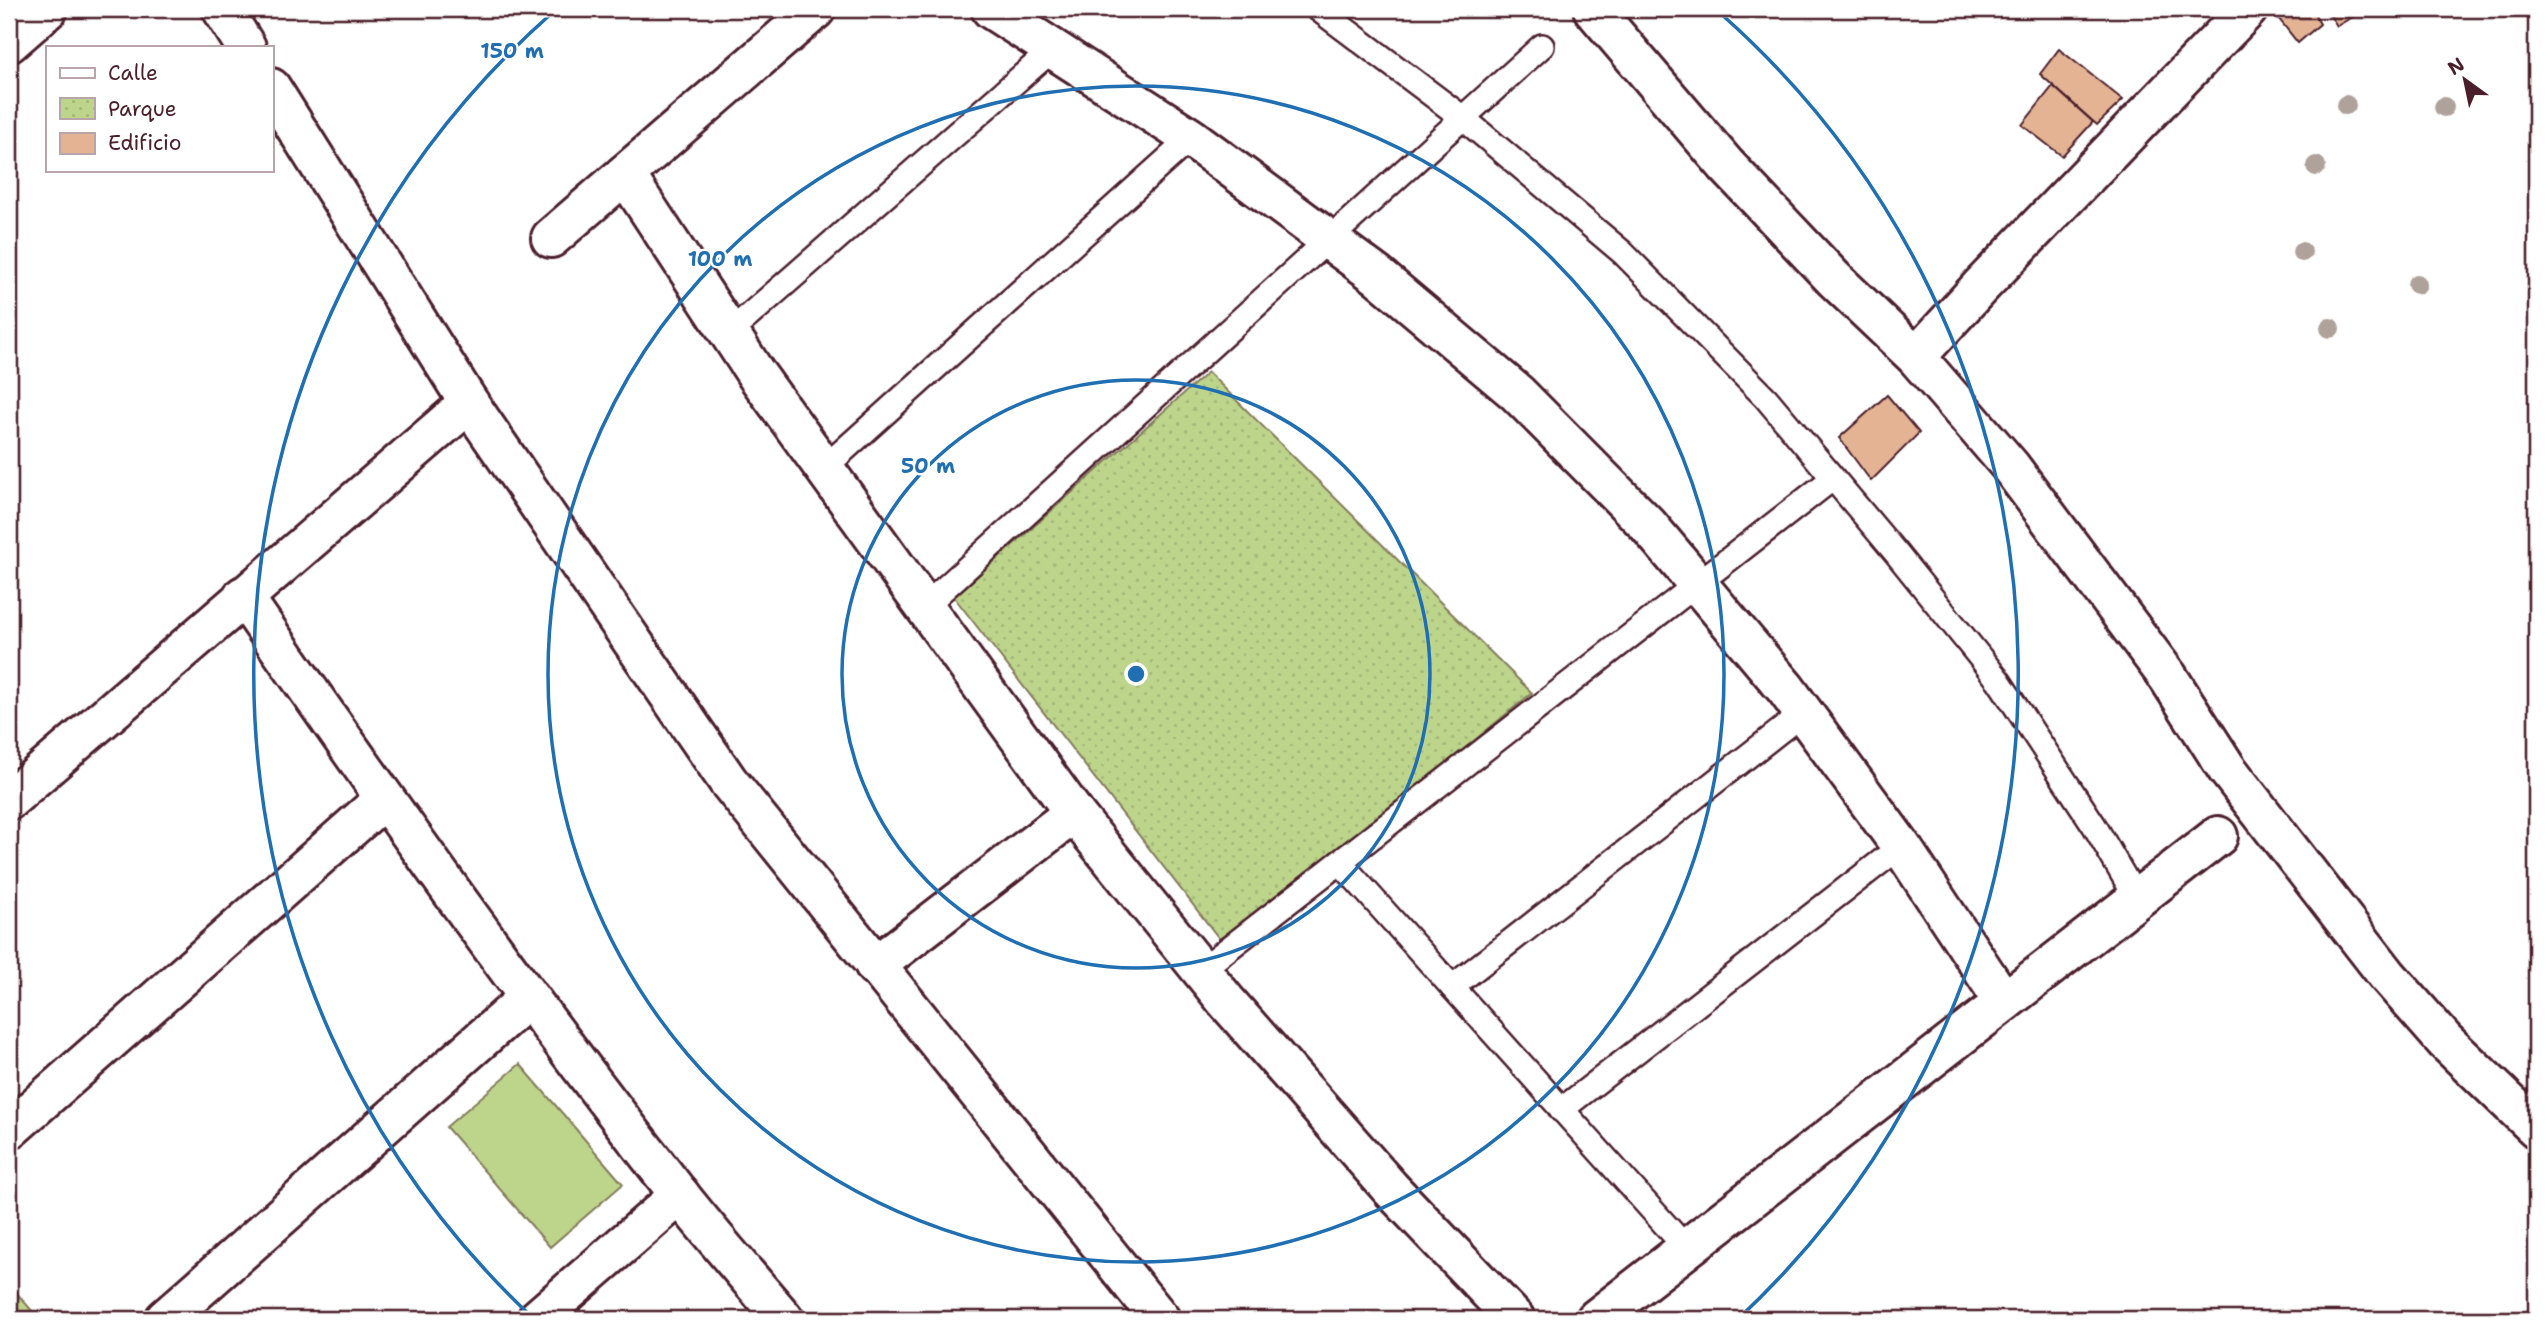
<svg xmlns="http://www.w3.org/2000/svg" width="2545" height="1328" viewBox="0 0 2545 1328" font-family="'Shantell Sans',sans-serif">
<defs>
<pattern id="park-dots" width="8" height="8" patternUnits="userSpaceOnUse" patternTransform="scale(1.75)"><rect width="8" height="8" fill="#bdd58b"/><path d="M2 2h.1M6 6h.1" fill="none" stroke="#a4b678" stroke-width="1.8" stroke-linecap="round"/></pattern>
</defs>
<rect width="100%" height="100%" fill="#fff"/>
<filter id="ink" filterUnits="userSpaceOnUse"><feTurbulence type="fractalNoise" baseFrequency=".0143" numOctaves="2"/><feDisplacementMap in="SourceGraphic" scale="14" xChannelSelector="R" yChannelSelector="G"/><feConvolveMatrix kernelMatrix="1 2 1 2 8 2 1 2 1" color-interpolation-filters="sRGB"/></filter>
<g filter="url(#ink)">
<g fill="url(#park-dots)" stroke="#847a5b" stroke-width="2">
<path d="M1208,372L1532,693L1225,946L954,597Z"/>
<path d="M9,1284L39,1319H9Z"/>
</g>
<path fill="#bdd58b" stroke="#847a5b" stroke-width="2" d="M520,1064L623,1184L550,1247L446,1127Z"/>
<g fill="#e3b394" stroke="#4a1f2b" stroke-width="2">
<path d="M2271,9H2312L2320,24L2298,43Z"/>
<path d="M2326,9H2366L2337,26Z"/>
<path d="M2059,49L2123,100L2097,125L2040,74Z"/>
<path d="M2053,86L2093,122L2062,156L2022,125Z"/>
<path d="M1887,395L1919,433L1871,481L1839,438Z"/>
</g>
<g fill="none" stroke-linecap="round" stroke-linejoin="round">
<g stroke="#4a1f2b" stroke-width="28">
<g id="service">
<path d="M1318,9L1463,118L1623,253L1766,398L1896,553L1999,681L2094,825L2137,899"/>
<path d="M729,333L1053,49"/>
<path d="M824,468L1191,138"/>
<path d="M925,606L1542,46"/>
<path d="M1340,862L1687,1249"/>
<path d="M1201,970L1832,479"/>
<path d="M1452,987L1803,713"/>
<path d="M1561,1110L1901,846"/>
</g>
</g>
<g stroke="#4a1f2b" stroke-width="44">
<g id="minor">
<path d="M222,9L246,47"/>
<path d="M991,9L1191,138L1378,276L1517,393L1648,525L1786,689L1901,846L2004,1002"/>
<path d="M271,88L469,403L728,781L1160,1319"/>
<path d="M625,174L756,374L1074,813L1226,1001L1391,1189L1515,1319"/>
<path d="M551,238L816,9"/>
<path d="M1916,357L1980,287L2248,9"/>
<path d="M243,596C384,799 526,1000 679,1194C713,1237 749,1278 784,1319"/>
<path d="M9,800L469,403"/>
<path d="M875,966L1074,813"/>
<path d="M9,1130L384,799"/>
<path d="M165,1319L528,998"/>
<path d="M537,1319L680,1195"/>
<path d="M1596,1319L2218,836"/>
</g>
</g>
<g stroke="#4a1f2b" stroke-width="44">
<g id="tertiary">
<path d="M1593,9L1726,165L1834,279L1916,357L2010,466L2168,677L2227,769L2387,975L2445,1041L2536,1128"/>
<path d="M9,43L48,9"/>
</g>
</g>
<use href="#service" stroke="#fff" stroke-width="23"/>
<use href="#minor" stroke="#fff" stroke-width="38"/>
<use href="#tertiary" stroke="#fff" stroke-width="38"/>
</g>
<g fill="#aea29a">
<circle cx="2346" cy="105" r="10"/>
<circle cx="2444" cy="107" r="10"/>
<circle cx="2316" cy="166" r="10"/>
<circle cx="2302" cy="252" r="10"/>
<circle cx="2417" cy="284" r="10"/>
<circle cx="2330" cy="328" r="10"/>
</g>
</g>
<g fill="none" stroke="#1f6fb2" stroke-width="3.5">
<circle cx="1136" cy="674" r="294"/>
<circle cx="1136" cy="674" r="588"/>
<path d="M534 1319A882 882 0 0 1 552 13M1720 13A882 882 0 0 1 1738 1319"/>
</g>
<circle cx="1136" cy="674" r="10" fill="#1f6fb2" stroke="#fff" stroke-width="3.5"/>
<g font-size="21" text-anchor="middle" font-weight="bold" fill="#1f6fb2" stroke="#fff" stroke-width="5" stroke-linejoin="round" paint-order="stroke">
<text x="512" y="58">150 m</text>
<text x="720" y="266">100 m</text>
<text x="928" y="473">50 m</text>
</g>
<rect width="2545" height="1328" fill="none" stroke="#fff" stroke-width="35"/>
<rect x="18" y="18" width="2510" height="1293" fill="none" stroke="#4a1f2b" stroke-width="2.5" filter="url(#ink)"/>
<rect x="46" y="46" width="228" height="126" fill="#ffffff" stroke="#b7a5aa" stroke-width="2"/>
<rect x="60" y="68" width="35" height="10" fill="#ffffff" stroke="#b7a5aa" stroke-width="2"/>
<text x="108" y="80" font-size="21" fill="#4a1f2b">Calle</text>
<rect x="60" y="98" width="35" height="21" fill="url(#park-dots)" stroke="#b7a5aa" stroke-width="2"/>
<text x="108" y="116" font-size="21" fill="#4a1f2b">Parque</text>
<rect x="60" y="133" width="35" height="21" fill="#e3b394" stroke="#b7a5aa" stroke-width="2"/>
<text x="108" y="150" font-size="21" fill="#4a1f2b">Edificio</text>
<g transform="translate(2465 80) rotate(327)" stroke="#ffffff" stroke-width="5" paint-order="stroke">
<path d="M0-5L12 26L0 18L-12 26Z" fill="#4a1f2b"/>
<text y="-10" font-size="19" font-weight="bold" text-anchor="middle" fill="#4a1f2b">N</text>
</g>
</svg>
